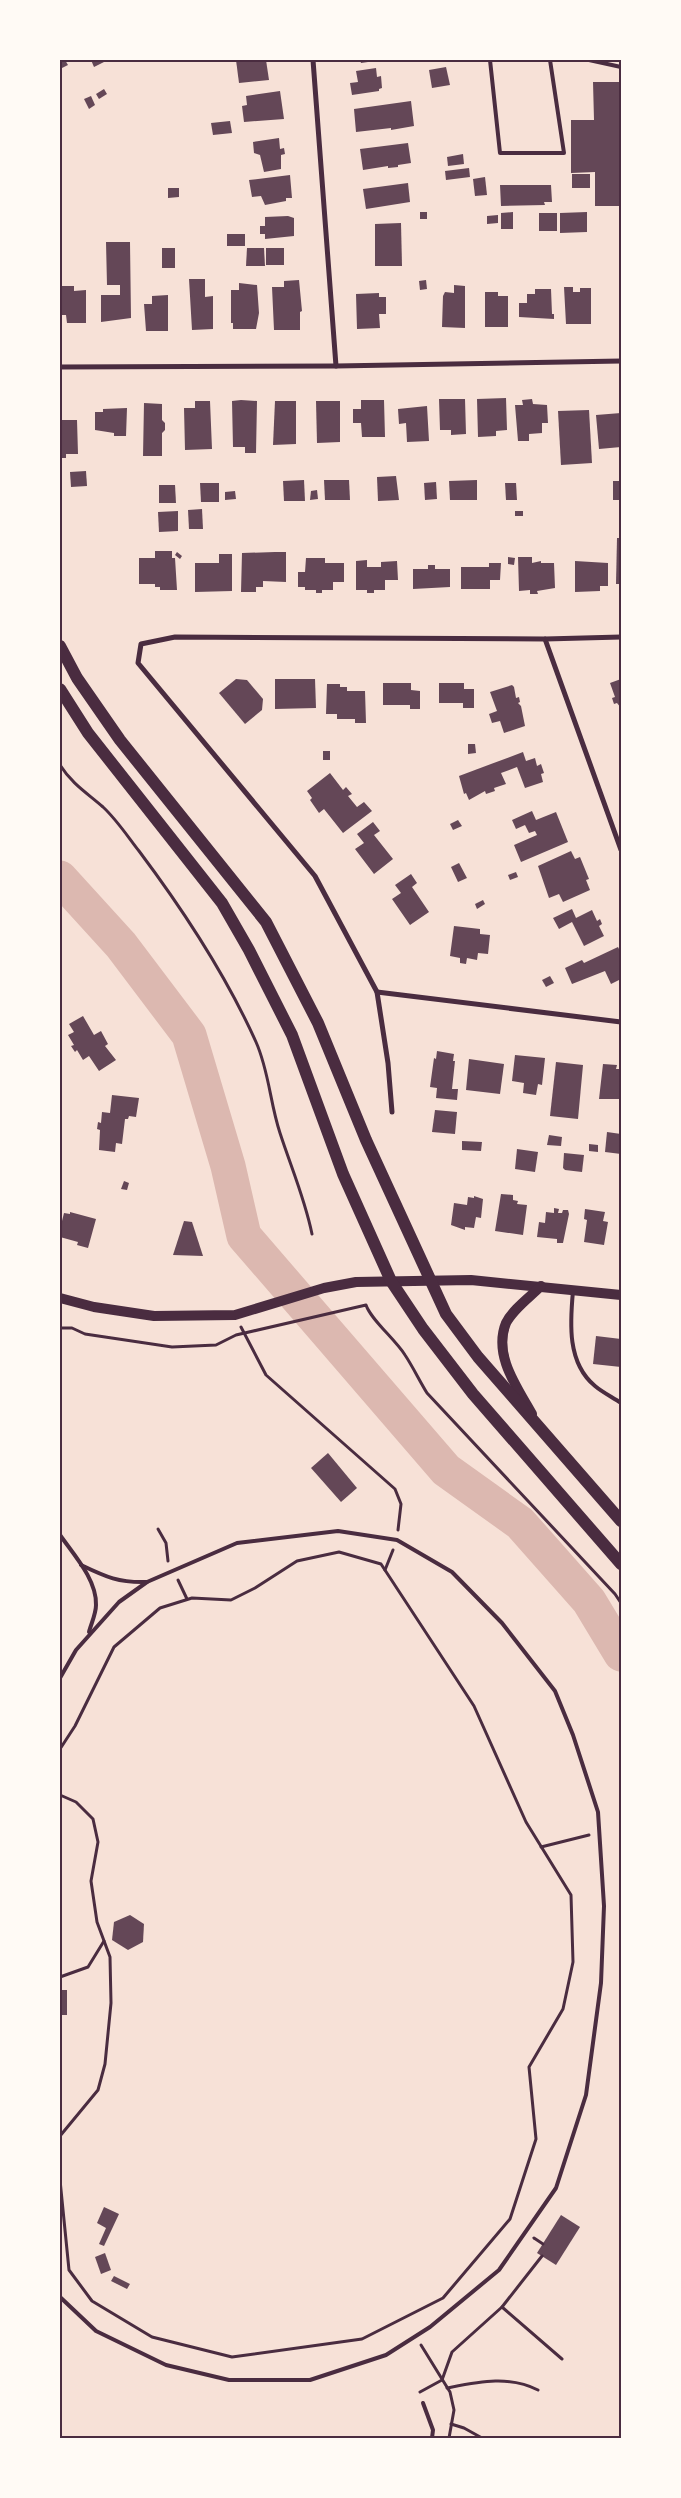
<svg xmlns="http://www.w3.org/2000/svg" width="681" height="2498" viewBox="0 0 681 2498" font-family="'Sofia Sans Condensed',sans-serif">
<rect width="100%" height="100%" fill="#f7e1d7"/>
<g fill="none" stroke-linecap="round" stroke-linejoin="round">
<path stroke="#dcb8b0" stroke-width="35" d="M60,878L121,945L189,1035L228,1166L244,1236L446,1470L520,1523L589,1601L621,1654"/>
</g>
<g fill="#644757">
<path d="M60,60H65L68,65L60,69Z"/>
<path d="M91,60H108L94,67Z"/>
<path d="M236,60H266L269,80L239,83Z"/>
<path d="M360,60H375V61L361,63Z"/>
<path d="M446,67L450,85L432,88L429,70Z"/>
<path d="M376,68L377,77L381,76L382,88L379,89V91L352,95L350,83L358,82L356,71Z"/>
<path d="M593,82H621V206H595V172L571,173V120H594Z"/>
<path d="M104,89L107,94L99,99L96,94Z"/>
<path d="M280,91L284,119L244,122L242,106L247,105L246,96Z"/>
<path d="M91,96L95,105L89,109L84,99Z"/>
<path d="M411,101L414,126L391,130V128L356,132L354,109Z"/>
<path d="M230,121L232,133L213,135L211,123Z"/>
<path d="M279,138L280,149L284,148L285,154L281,155V169L264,172L260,155L254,153L253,142Z"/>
<path d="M408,143L411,163L398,165V167L388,168V166L363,170L360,149Z"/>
<path d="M463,154L464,164L448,166L447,157Z"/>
<path d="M469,168L470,177L446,180L445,171Z"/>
<rect x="572" y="174" width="18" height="14"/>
<path d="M290,175L292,198H286V201L265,205L261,196L252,197L249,180Z"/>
<path d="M485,177L487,195L475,196L473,179Z"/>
<path d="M408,183L410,202L366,209L363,189Z"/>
<path d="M500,185H551L552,202H544L545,205L501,206Z"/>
<path d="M168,188H179V197L168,198Z"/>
<rect x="420" y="212" width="7" height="7"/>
<path d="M513,212V229H501V213Z"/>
<path d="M587,212V232L560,233V213Z"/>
<rect x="539" y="213" width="18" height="18"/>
<path d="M498,215V223L487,224V216Z"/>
<path d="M288,216L294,218V236L265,239V234H260V226H265V217Z"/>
<path d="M401,223L402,266H375V224Z"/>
<rect x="227" y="234" width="18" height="12"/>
<path d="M106,242H130L131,318L101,322V295H120V285H107Z"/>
<rect x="162" y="248" width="13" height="20"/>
<path d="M247,248H264L265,266H246Z"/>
<rect x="266" y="248" width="18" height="17"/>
<path d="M189,279H205V297L213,296V329L192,330Z"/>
<path d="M299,280L302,311L300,312V330H274L272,287H284V281Z"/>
<path d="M426,280L427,289L420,290L419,281Z"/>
<path d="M239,283L257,285L259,313L256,329H233V323H231V290H239Z"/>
<path d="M454,285L465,286V328L442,327L443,296L445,292L454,293Z"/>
<path d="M62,286H74V291L86,290V323H67L66,315H60Z"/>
<path d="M564,287H573V292H580V288H591V324H566Z"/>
<path d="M535,289H551L552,314H554V319L519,317V303H527V294H535Z"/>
<path d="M485,292H498V296H508V327H485Z"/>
<path d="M379,293V297H386V314H379L380,328L357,329L356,294Z"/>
<path d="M168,295V331H146L144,304H152V296Z"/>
<path d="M506,398L507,430L496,431V436L478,437L477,399Z"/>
<path d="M439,399H465L466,434L451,435V430H440Z"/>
<path d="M532,399L533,404L547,405L548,423H542V433L529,434V441H518L515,405H523L522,400Z"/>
<path d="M241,400L257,401L256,453H245V447H233L232,401Z"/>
<path d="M361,400H384L385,437H362L361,423H353V409H361Z"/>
<path d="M195,401H210L212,449L185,450L184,408H195Z"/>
<path d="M275,401H296V444L273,445Z"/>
<path d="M316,401H340V442L317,443Z"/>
<path d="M144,403L162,404V420L165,423V430L162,433V456H143Z"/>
<path d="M427,406L429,441L407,442L406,423L399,424L398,409Z"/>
<path d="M127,408L126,436H114V433L95,430V412H103V409Z"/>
<path d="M589,410L592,463L561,465L558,411Z"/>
<path d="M621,413V447L599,449L596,415Z"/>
<path d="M60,420H77L78,454H66V458H60Z"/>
<path d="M86,471L87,486L71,487L70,472Z"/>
<path d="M396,476L399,500L378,501L377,477Z"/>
<path d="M304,480L305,501H284L283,481Z"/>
<path d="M324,480H349L350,500H325Z"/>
<path d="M477,480V500H450L449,481Z"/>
<rect x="613" y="481" width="8" height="19"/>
<path d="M436,482L437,499L425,500L424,483Z"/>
<path d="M200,483H219V502H201Z"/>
<path d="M505,483H516L517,500H506Z"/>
<path d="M159,485H175L176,503H159Z"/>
<path d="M317,490L318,499L310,500L311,491Z"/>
<path d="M235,491L236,499L225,500V492Z"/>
<path d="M202,509L203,529H189L188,510Z"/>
<path d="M178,511V531L159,532L158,512Z"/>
<rect x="515" y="511" width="8" height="5"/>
<path d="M617,538H621V584H616Z"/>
<path d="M155,551H172V558H175L177,590H160V587H155V584H139V558H155Z"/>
<path d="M177,552L182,556L180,559L175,555Z"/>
<path d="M275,552H286V582L263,581V587H256V592H241L242,553Z"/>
<path d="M219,554H232V591L195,592V563H219Z"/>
<path d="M508,557L515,558L514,565L508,564Z"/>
<path d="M518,557H532V563L541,561V563H554L555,588L537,591L538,594H530V590L519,591Z"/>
<path d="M306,558H325V563H344V582H333V590H322V593H316V590H305V587H298V572H305Z"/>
<path d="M367,560V567H381V562L397,561L398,580H385V590H374V593H367V590H356V561Z"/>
<path d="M575,561L608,563V586H600V591L575,592Z"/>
<path d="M489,563H501L500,580H490V589H461V567H489Z"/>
<path d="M428,565H435V569H450V587L413,589V569H428Z"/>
<path d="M236,679L247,680L263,699L262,710L245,724L219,693Z"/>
<path d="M275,679H315L316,708L275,709Z"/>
<path d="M621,679V708L617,703L614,704L612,698L615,697L610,683Z"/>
<path d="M383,683H411V690L420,691V709H410V705H383Z"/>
<path d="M439,683H464V689H474V708H463V703H439Z"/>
<path d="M327,684H340V687H347V691H365L366,723H355V719H337V714H326Z"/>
<path d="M512,685L514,687L516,698L519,697L520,702L518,703L521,706L525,726L504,733L500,721L492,723L489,714L497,711L490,692Z"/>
<path d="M468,744H475L476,753L468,754Z"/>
<rect x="323" y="751" width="7" height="9"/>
<path d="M523,752L526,761L535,758L537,766L541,764L544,773L541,774L543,782L525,788L517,767L501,773L506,784L494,788L495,791L486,794L485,791L469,800L466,793L464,794L459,776Z"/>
<path d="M330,773L343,790L346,787L352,794L348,796L357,807L364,802L372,811L343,833L324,809L319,813L310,800L312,798L307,791Z"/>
<path d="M532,811L536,820L556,812L568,842L521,862L514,845L537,835L535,831L529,833L525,825L516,829L512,820Z"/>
<path d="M458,820L462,826L453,830L450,824Z"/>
<path d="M373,822L380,831L374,835L393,859L374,874L355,849L364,843L357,834Z"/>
<path d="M571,851L575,859L580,857L589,879L586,880L590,890L563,902L559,894L549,898L538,866Z"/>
<path d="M459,863L467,878L458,882L451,867Z"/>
<path d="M516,872L518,877L510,880L508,875Z"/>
<path d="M411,874L417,883L412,887L429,912L410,925L392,899L401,893L395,885Z"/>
<path d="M483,900L485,904L477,909L475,904Z"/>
<path d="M572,909L576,918L592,910L597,921L600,919L602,924L599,926L604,936L584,946L572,922L559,929L553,918Z"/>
<path d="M454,926L480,929V934L490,935L488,954L478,953L477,960L467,958L466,964L460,963V958L450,956Z"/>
<path d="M618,947L621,953V979L611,984L605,971L572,984L565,968L582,960L584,963Z"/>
<path d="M550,976L554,983L546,987L542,980Z"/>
<path d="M83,1016L94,1035L101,1031L108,1044L105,1046L116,1060L99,1071L89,1056L83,1060L77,1050L75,1052L71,1046L74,1045L68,1035L74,1032L69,1024Z"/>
<path d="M437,1051L454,1054L453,1061H455L452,1089H458L457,1100L436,1098L437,1088L430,1087L434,1058L436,1059Z"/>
<path d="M515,1055L545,1058L542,1085L538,1084L536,1095L523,1093L524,1083L512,1081Z"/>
<path d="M469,1059L504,1064L500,1094L466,1090Z"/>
<path d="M556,1062L583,1065L578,1119L550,1116Z"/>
<path d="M603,1064L617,1065L616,1069H621V1099H599Z"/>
<path d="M112,1095L139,1098L136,1117L129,1116L128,1119H125L122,1144L116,1143L115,1152L99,1150L100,1130L97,1129L98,1122L101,1123L102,1112L110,1113Z"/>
<path d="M435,1110L457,1112L455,1134L432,1132Z"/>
<path d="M607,1132L621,1134V1154L605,1152Z"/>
<path d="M549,1135L562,1137L561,1146L547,1145Z"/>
<path d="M462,1141L482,1142L481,1151L462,1150Z"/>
<path d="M589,1144L598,1145V1152L589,1151Z"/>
<path d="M517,1149L538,1152L535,1172L515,1169Z"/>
<path d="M564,1153L584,1155L582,1172L565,1170L563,1168Z"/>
<path d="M124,1181L129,1183L127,1190L121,1189Z"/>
<path d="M501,1194L513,1195V1200L518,1201L517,1204L527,1205L523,1235L495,1231Z"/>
<path d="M474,1196L483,1199L481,1218L476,1217L474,1228L465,1227V1230L451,1225L454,1203L467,1205L468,1197L474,1198Z"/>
<path d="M554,1208L559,1209L558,1213H562L563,1210H568L569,1214L563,1243H557V1239L537,1237L539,1222L545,1223L546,1212L554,1213Z"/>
<path d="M585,1209L605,1212L603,1221L608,1222L604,1245L584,1242L587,1220L584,1219Z"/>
<path d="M70,1212L96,1219L88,1248L77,1245L78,1242L60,1237V1221H62L64,1213L70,1214Z"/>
<path d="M184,1221L192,1222L203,1256L173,1255Z"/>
<path d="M596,1336L621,1339V1367L593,1364Z"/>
<path d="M328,1453L357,1488L341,1502L311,1468Z"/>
<path d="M130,1915L144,1924L143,1942L128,1950L112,1940L114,1922Z"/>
<rect x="60" y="1990" width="7" height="25"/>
<path d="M104,2207L119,2214L104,2246L99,2244L106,2228L97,2223Z"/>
<path d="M561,2215L580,2227L556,2265L537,2253Z"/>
<path d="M105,2253L111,2270L101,2274L95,2257Z"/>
<path d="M114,2276L130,2284L127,2289L111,2281Z"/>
</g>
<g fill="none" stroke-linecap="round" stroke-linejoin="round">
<g stroke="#4a2c40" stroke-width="3">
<path d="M60,765C72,784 87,793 103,807C117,820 128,837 139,851C184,911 225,973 256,1042C269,1071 270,1103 280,1133C291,1167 305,1199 312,1234"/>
<path d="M241,1327L266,1375L395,1489L401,1504L398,1530"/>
<path d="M60,1328H72L85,1334L172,1347L216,1345L236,1335L366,1305C371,1320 395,1339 405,1355C413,1367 419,1380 427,1393L615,1594L621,1603"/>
<path d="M158,1529L166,1543L168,1561"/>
<path d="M385,1570L393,1550"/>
<path d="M178,1580L187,1599"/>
<path d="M60,1749L75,1726L114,1647L160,1608L192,1598L231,1600L255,1588L297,1561L339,1552L381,1564L474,1706L526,1822L571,1895L573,1962L563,2009L529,2067L536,2139L510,2219L443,2298L362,2339L232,2357L152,2337L92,2301L69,2270L60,2180"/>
<path d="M60,1795L76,1802L93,1819L98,1842L91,1881L97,1922L110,1957L111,2003L105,2064L98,2090L60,2136"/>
<path d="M541,1847L589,1835"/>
<path d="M60,1977L88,1967L104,1941"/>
<path d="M534,2238L543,2244"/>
<path d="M502,2307L562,2359"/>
<path d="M421,2345L450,2392L454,2410L449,2438"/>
<path d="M447,2388C478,2382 509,2375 538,2390"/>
<path d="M420,2392L442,2380L452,2352L502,2307L542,2256"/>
<path d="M451,2424L464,2428L482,2438"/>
</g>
<g stroke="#4a2c40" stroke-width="4">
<path d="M490,60L500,153H564L550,60"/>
<path d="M589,60L621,67"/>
<path d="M573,1291C570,1323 567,1363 595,1386C602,1392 612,1397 621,1403"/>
<path d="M60,1535C74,1555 97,1580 96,1605C96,1614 91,1624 89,1632"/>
<path d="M81,1565C106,1577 119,1583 147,1582"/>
<path d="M60,1678L76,1650L119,1602L147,1582L237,1543L338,1531L397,1540L452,1572L502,1623L555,1691L573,1735L598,1812L604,1906L601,1983L586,2095L556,2188L499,2270L430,2327L386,2355L310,2380H229L166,2365L96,2331L60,2297"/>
<path d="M423,2403L433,2430L432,2438"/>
</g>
<g stroke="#4a2c40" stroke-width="5">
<path d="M313,60L336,366"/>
<path d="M60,367L336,366L621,361"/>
<path d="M545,639L621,850"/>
<path d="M377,992L621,1022"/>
<path d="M392,1112L388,1063L377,992L315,876L138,663L141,644L175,637L545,639L621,637"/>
</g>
<g stroke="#4a2c40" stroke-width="10">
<path d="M60,1298L94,1307L154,1316L235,1315L324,1288L356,1282L471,1280L621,1295"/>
<path d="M532,1414C517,1387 493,1355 506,1323C513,1309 530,1297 541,1286"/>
</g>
<g stroke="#4a2c40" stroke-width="12">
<path d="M60,646L77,678L120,740L266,922L318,1023L366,1140L446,1314L478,1357L621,1521"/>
<path d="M60,689L88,733L222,903L249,950L292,1035L343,1174L391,1281L423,1329L473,1394L621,1564"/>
</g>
</g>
<rect width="681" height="2498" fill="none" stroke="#fffaf5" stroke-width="122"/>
<rect x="61" y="61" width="559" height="2376" fill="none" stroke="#4a2c40" stroke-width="2"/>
</svg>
